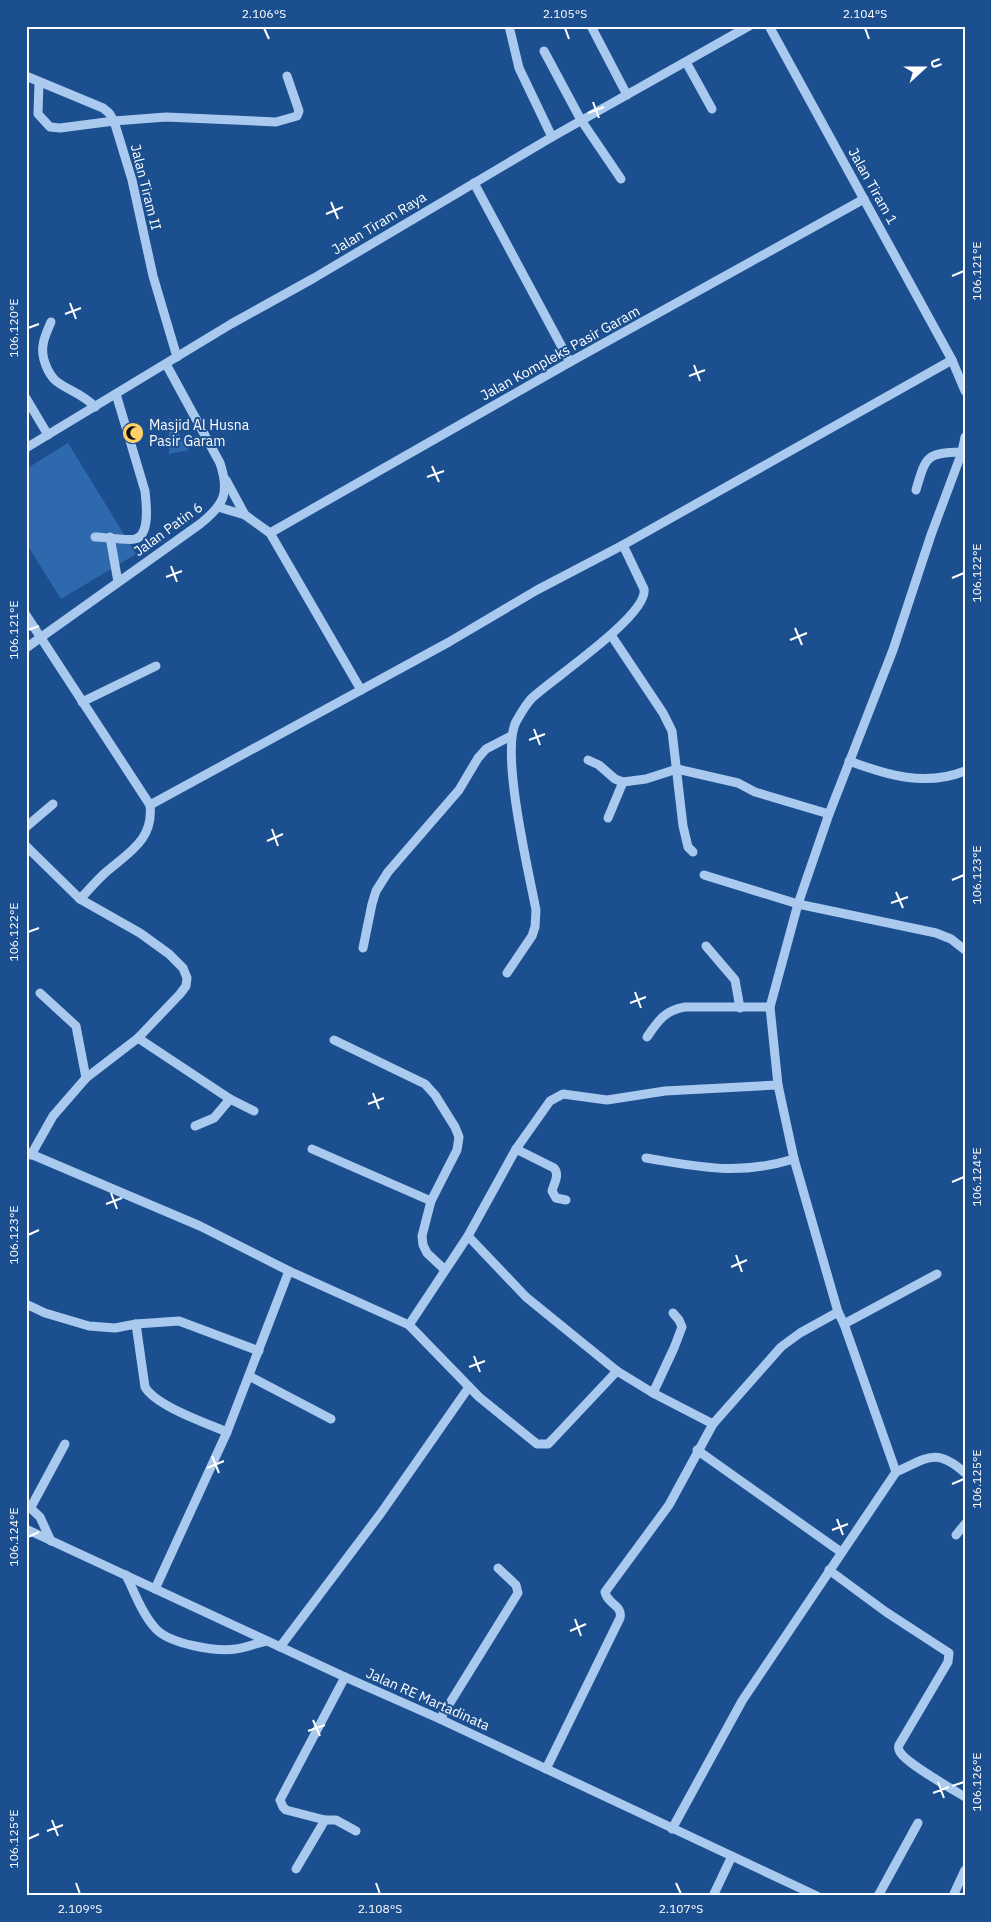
<svg xmlns="http://www.w3.org/2000/svg" width="991" height="1922" viewBox="0 0 991 1922" font-family="'IBM Plex Sans',sans-serif">
<rect width="100%" height="100%" fill="#1b4f8f"/>
<g fill="#2e69ad">
<path d="M169,417L189,450L169,454Z"/>
<path d="M68,443L136,554L61,599L26,543V469Z"/>
</g>
<g fill="none" stroke-linecap="round" stroke-linejoin="round">
<g stroke="#a9c9ee" stroke-width="9">
<path d="M509,26L519,68L552,137"/>
<path d="M591,26L627,95"/>
<path d="M769,26L952,360L965,391"/>
<path d="M544,51L581,120L621,179"/>
<path d="M686,62L712,109"/>
<path d="M26,76L103,108L109,113L114,121L132,180L153,276L177,357"/>
<path d="M39,82L38,114L50,127L60,128L114,121L166,117L276,122L297,116L299,111L287,76"/>
<path d="M474,183L570,362"/>
<path d="M51,322C48,329 44,337 43,345C41,356 47,373 56,381C69,391 83,394 95,407"/>
<path d="M26,398L48,435"/>
<path d="M26,448L231,324L314,278L552,137L749,26"/>
<path d="M226,480L245,515"/>
<path d="M916,490C926,456 926,453 962,452"/>
<path d="M218,507L245,515L270,533L361,690"/>
<path d="M270,533L570,362L864,199"/>
<path d="M95,537C104,537 128,541 135,539C151,535 146,502 145,491L116,394"/>
<path d="M110,537L118,582"/>
<path d="M26,615L150,805C154,840 128,853 105,873C96,881 88,891 80,899"/>
<path d="M611,635L663,713L672,731L683,826L688,847L693,852"/>
<path d="M26,648L200,524C224,505 230,493 220,463L166,364"/>
<path d="M82,702L156,666"/>
<path d="M588,760L599,765L615,779L623,782L646,779L677,769L738,783L755,792L829,814"/>
<path d="M849,761C887,775 925,787 965,771"/>
<path d="M150,805L449,642L537,590L623,545L952,360"/>
<path d="M608,818L623,782"/>
<path d="M26,827L53,804"/>
<path d="M26,846L80,899L140,933L169,954L183,968L187,978L186,986L180,994L138,1038L86,1078L53,1116L31,1155"/>
<path d="M704,875L798,904L936,933L951,939L965,950"/>
<path d="M706,946L735,980L740,1008"/>
<path d="M363,948L372,904L376,891L388,872L459,790L478,758L486,749L511,736"/>
<path d="M507,973L532,936L535,927L536,910C529,873 499,748 517,720C521,713 526,704 532,698C552,679 649,615 644,589L623,545"/>
<path d="M40,993L76,1026L86,1078"/>
<path d="M647,1037C658,1021 665,1010 685,1007H770"/>
<path d="M138,1038L230,1099L254,1111"/>
<path d="M334,1040L425,1084L435,1095L455,1127L459,1137L457,1150L431,1201L422,1236L423,1245L427,1253L444,1269"/>
<path d="M195,1126L214,1118L230,1099"/>
<path d="M312,1149L431,1201"/>
<path d="M516,1149L554,1168C560,1175 554,1183 552,1191L556,1198L566,1200"/>
<path d="M26,1152L200,1226L289,1271L409,1325L479,1397L537,1444H548L553,1439L617,1371L653,1393L713,1424"/>
<path d="M646,1158C702,1167 737,1176 794,1159"/>
<path d="M468,1236L526,1297L617,1371"/>
<path d="M26,1304L45,1313L89,1326L115,1328L136,1324L179,1321L259,1351"/>
<path d="M136,1324L145,1387C156,1406 206,1423 227,1432"/>
<path d="M844,1324L937,1274"/>
<path d="M409,1325L468,1236L516,1149L550,1101L563,1094L607,1100L665,1091L778,1085"/>
<path d="M249,1376L331,1419"/>
<path d="M653,1393L674,1348L682,1327L679,1320L673,1313"/>
<path d="M697,1450L841,1552"/>
<path d="M896,1472L844,1324L838,1312L794,1159L778,1085L770,1007L798,904L829,814L893,650L931,535L962,452L965,437"/>
<path d="M26,1504L40,1517L51,1541"/>
<path d="M31,1507L65,1444"/>
<path d="M26,1529L345,1677L440,1719L817,1896"/>
<path d="M956,1535L965,1524"/>
<path d="M829,1570L886,1612L949,1653L948,1662L899,1745C898,1748 898,1749 900,1752C906,1763 952,1789 965,1797"/>
<path d="M126,1575C135,1593 142,1614 156,1629C170,1644 216,1652 236,1649C246,1648 257,1643 266,1641"/>
<path d="M155,1589L227,1432L289,1271"/>
<path d="M280,1647L381,1513L469,1387"/>
<path d="M345,1677L280,1800L283,1807L286,1810L325,1820H336L356,1831"/>
<path d="M440,1719L518,1593L516,1585L498,1568"/>
<path d="M546,1769L620,1618C623,1605 607,1604 605,1592L669,1505L713,1424L781,1347L800,1333L838,1312"/>
<path d="M672,1829L742,1701L896,1472C927,1458 936,1447 965,1473"/>
<path d="M296,1869L325,1820"/>
<path d="M713,1896L732,1856"/>
<path d="M878,1896L918,1823"/>
<path d="M953,1896L965,1870"/>
</g>
</g>
<path fill="none" stroke="#fff" stroke-width="2" d="M264,28L269,39M565,28L569,39M865,28L869,39M593,102L599,118M588,113L604,107M331,202L338,219M326,214L343,207M952,276L964,271M70,303L76,319M65,314L81,308M28,328L39,324M694,365L700,381M689,376L705,370M432,466L439,482M427,477L444,471M171,566L177,582M166,577L182,571M952,578L964,573M795,628L802,645M28,630L39,626M790,640L807,633M534,729L540,745M529,740L545,734M272,829L278,846M267,841L283,834M952,880L964,875M896,892L903,908M891,903L908,897M28,932L39,928M635,992L641,1008M630,1003L646,997M373,1093L379,1109M368,1104L384,1098M952,1182L964,1177M111,1193L117,1209M106,1204L122,1198M28,1235L39,1230M736,1255L742,1272M731,1267L747,1260M474,1356L480,1372M469,1367L485,1361M212,1456L219,1473M207,1468L224,1461M952,1484L964,1479M837,1519L843,1535M832,1530L848,1524M28,1537L39,1532M575,1619L581,1636M570,1631L586,1624M313,1720L320,1736M308,1731L325,1725M938,1782L944,1798M952,1786L964,1782M933,1793L949,1787M52,1820L58,1836M47,1831L63,1825M28,1839L39,1834M76,1883L80,1894M376,1883L380,1894M676,1883L681,1894"/>
<defs>
<g id="mosque-disc" transform="scale(1.125)"><circle r="9.5" fill="#ffd166" stroke="#1b4f8f"/><path d="M3.5-4.9A6 6 0 1 0 3.5 4.9A5 5 0 1 1 3.5-4.9Z" fill="#111"/></g>
</defs>
<g fill-rule="evenodd">
<use href="#mosque-disc" x="133" y="433"/>
</g>
<g text-anchor="middle" dominant-baseline="central" stroke-width="4" stroke-linejoin="round" paint-order="stroke">
<g font-size="14" fill="#fff" stroke="#1b4f8f">
<text transform="translate(873 186) rotate(61)">Jalan Tiram 1</text>
<text transform="translate(146 187) rotate(76)">Jalan Tiram II</text>
<text transform="translate(379 223) rotate(-31)">Jalan Tiram Raya</text>
<text transform="translate(560 353) rotate(-29)">Jalan Kompleks Pasir Garam</text>
<text transform="translate(168 529) rotate(-36)">Jalan Patin 6</text>
<text transform="translate(428 1699) rotate(24)">Jalan RE Martadinata</text>
</g>
<g font-size="14" fill="#fff" stroke="#1b4f8f" text-anchor="start">
<text x="149" y="425">Masjid Al Husna<tspan x="149" dy="16">Pasir Garam</tspan></text>
</g>
</g>
<rect width="991" height="1922" fill="none" stroke="#1b4f8f" stroke-width="55"/>
<g transform="translate(924 68) rotate(69)" stroke="#1b4f8f" stroke-width="4" paint-order="stroke">
<path d="M0-4L9 19L0 12L-9 19Z" fill="#ffffff"/>
<text y="-8" font-size="14" font-weight="bold" text-anchor="middle" fill="#ffffff">U</text>
</g>
<rect x="28" y="28" width="936" height="1866" fill="none" stroke="#fff" stroke-width="2"/>
<g font-size="12" text-anchor="middle" fill="#fff">
<text x="264" y="18">2.106°S</text>
<text x="565" y="18">2.105°S</text>
<text x="865" y="18">2.104°S</text>
<text transform="translate(977 271) rotate(-90)" y="4">106.121°E</text>
<text transform="translate(14 328) rotate(-90)" y="4">106.120°E</text>
<text transform="translate(977 573) rotate(-90)" y="4">106.122°E</text>
<text transform="translate(14 630) rotate(-90)" y="4">106.121°E</text>
<text transform="translate(977 875) rotate(-90)" y="4">106.123°E</text>
<text transform="translate(14 932) rotate(-90)" y="4">106.122°E</text>
<text transform="translate(977 1177) rotate(-90)" y="4">106.124°E</text>
<text transform="translate(14 1235) rotate(-90)" y="4">106.123°E</text>
<text transform="translate(977 1479) rotate(-90)" y="4">106.125°E</text>
<text transform="translate(14 1537) rotate(-90)" y="4">106.124°E</text>
<text transform="translate(977 1782) rotate(-90)" y="4">106.126°E</text>
<text transform="translate(14 1839) rotate(-90)" y="4">106.125°E</text>
<text x="80" y="1913">2.109°S</text>
<text x="380" y="1913">2.108°S</text>
<text x="681" y="1913">2.107°S</text>
</g>
</svg>
